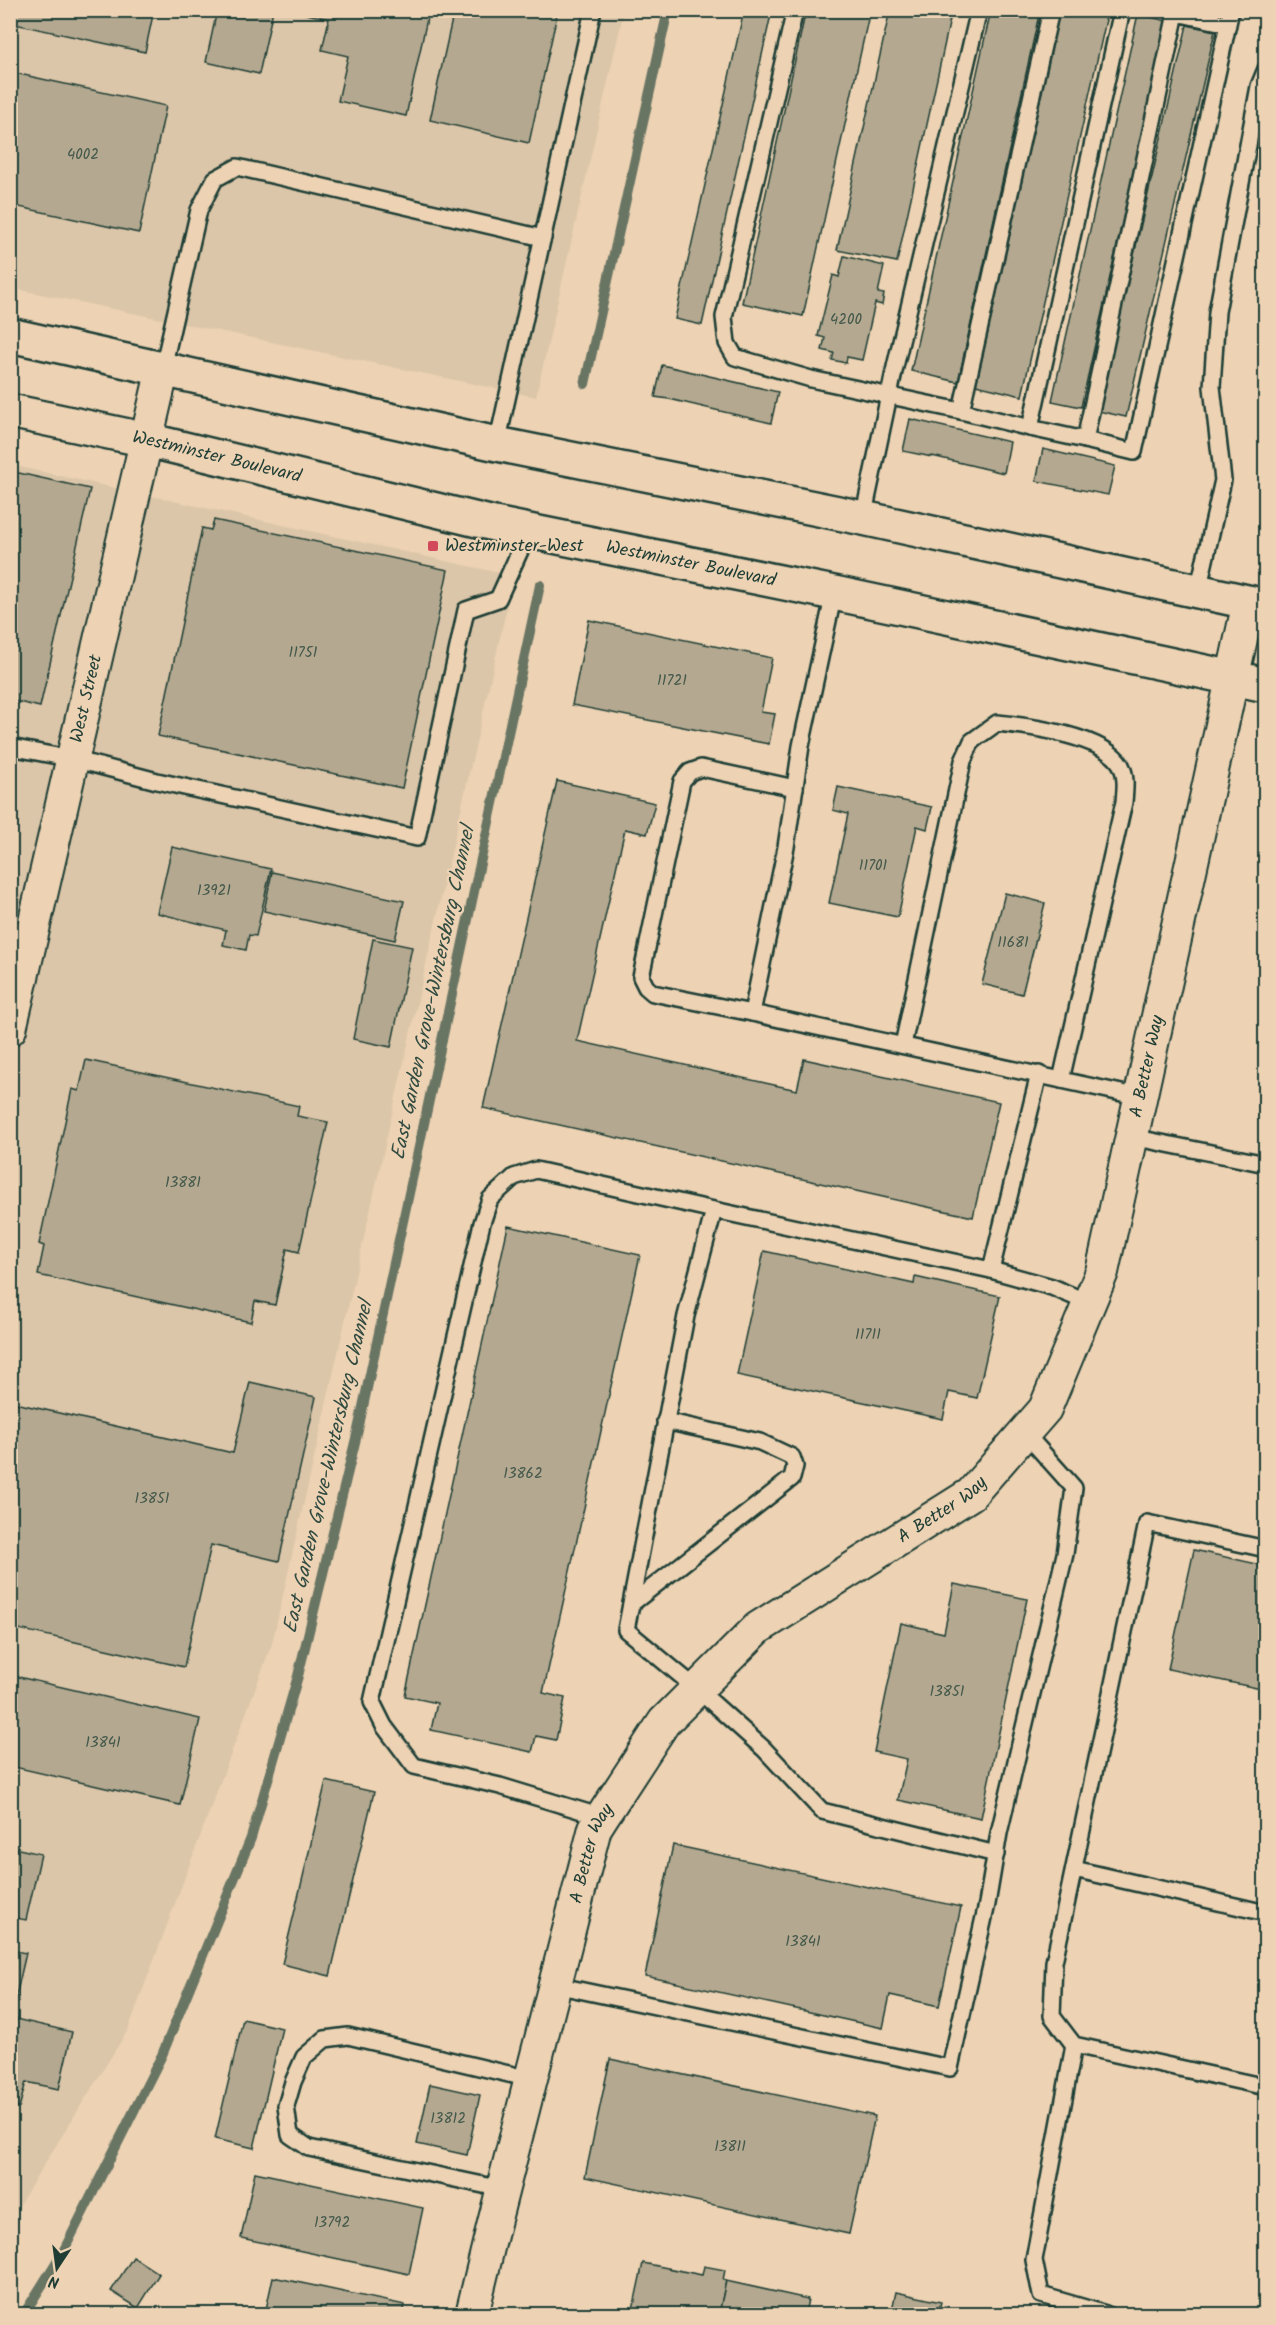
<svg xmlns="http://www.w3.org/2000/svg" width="1276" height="2325" viewBox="0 0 1276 2325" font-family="Kalam,sans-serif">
<rect width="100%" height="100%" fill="#edd3b4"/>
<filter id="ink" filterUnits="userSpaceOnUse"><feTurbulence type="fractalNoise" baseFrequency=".0167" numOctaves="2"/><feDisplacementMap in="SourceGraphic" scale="12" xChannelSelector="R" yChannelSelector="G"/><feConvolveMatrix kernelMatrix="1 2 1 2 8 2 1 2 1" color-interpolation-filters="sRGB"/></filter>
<g filter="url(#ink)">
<g fill="#dcc6a9">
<path d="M11,11H624L536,397L11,288Z"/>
<path d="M11,465L514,576L272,1644L128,2030L11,2218Z"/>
</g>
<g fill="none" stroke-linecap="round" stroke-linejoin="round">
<g stroke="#697463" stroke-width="10">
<path d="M585,384L668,10"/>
<path d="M24,2314L64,2250L162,2055L251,1838L298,1676L358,1430L540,585"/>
</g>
</g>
<g fill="#b4a990" stroke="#1f3d34" stroke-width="1.5">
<path d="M10,10H154L145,52L10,23Z"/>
<path d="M217,10H273L259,74L206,62Z"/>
<path d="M289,10H410L428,14L406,116L338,101L348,56L322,50L329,19Z"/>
<path d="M454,10H558L529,143L430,120Z"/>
<path d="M744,10H772L702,325L675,319Z"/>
<path d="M806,10H870L803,316L742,303Z"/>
<path d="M890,10H952L897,262L837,250Z"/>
<path d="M991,10H1040L958,382L911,371Z"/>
<path d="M1060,10H1099L1106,20L1022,396L976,385Z"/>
<path d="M1138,14L1167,21L1081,407L1052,401Z"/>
<path d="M1187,25L1215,31L1126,417L1098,411Z"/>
<path d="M10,72L166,106L139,233L10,205Z"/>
<path d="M844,256L884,266L878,293L884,294L882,305L875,303L862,360L847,357L846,363L832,360L834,353L822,350L825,338L818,336L833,275L839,277Z"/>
<path d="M662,365L778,392L771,423L669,399L655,397Z"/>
<path d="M910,419L1010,442L1004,473L932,456V457L903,451Z"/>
<path d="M1043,449L1115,466L1108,495L1036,481Z"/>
<path d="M10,471L90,489L40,707L10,700Z"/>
<path d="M214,520L448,570L402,788L158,736L202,528L211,530Z"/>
<path d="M589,620L772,658L761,712L775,714L769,744L572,705Z"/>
<path d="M557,781L655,803L647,834L625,829L577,1041L797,1090L804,1059L999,1102L973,1217L483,1108Z"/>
<path d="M838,787L932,807L927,829L917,826L898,917L829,903L848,814L833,810Z"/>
<path d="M172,847L271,869L256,936L249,935L246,950L223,945L226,930L157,913Z"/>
<path d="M272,872L404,901L395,940L264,911Z"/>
<path d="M1005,893L1045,903L1022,994L982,984Z"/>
<path d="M373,939L412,947L391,1047L353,1039Z"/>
<path d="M86,1060L299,1106L297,1116L328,1122L299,1252L287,1249L275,1305L255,1301L251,1322L38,1275L44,1246L39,1244L72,1089L79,1091Z"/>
<path d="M508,1226L640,1255L543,1693L565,1698L556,1740L536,1736L532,1752L431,1730L437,1703L405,1696Z"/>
<path d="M764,1251L914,1284L915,1277L1000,1296L977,1398L949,1392L943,1419L737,1375Z"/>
<path d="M250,1382L316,1397L279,1561L211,1545L184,1667L10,1627V1423L15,1403L233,1453Z"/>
<path d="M1194,1550L1266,1566V1690L1168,1669Z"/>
<path d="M954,1584L1027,1599L981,1818L898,1800L907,1759L874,1752L901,1623L944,1633Z"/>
<path d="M10,1675L200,1719L180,1805L10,1766Z"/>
<path d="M326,1781L374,1792L330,1976L282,1964Z"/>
<path d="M673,1845L961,1907L939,2006L890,1995L883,2028L645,1976Z"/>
<path d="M10,1847L41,1854L26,1920L10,1917Z"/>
<path d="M10,1950L26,1953L11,2018L72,2032L59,2089L26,2082L19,2108L10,2106Z"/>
<path d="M243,2019L282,2028L254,2148L215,2139Z"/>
<path d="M610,2059L875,2116L849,2234L585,2177Z"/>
<path d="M430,2084L480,2095L467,2155L417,2144Z"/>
<path d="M255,2172L423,2208L409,2274L241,2238Z"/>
<path d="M133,2257L159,2274L138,2308L111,2291Z"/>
<path d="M643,2263L702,2275L704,2266L725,2270L723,2280L726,2281L719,2314H632Z"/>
<path d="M273,2277L405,2305L403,2314H265Z"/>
<path d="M726,2281L808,2299L805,2314H719Z"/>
<path d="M896,2292L941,2302L938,2314H891Z"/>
</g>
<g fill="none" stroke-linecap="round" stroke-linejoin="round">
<g stroke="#1f3d34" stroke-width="20">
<g id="service">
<path d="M795,10L724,317L727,343L735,357L811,379L961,411"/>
<path d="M1228,24L1134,452L1085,440L1176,13L1228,24L1231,10"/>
<path d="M163,368L199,210L215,179L237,167L543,238"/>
<path d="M1030,428L961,411L1051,10"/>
<path d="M1085,440L1030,428L1122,10"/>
<path d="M497,444L593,10"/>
<path d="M863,518L895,367L979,10"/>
<path d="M1198,591L1223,480L1212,387L1217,312L1259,86L1266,69"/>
<path d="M834,593L801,746L786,847L752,1013L1140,1097"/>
<path d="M10,747L73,759L157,781L417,838L466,610L498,599L529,531"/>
<path d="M752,1013L653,993L646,987L641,977L682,781L690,772L701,768L795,788"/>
<path d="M903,1045L963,761L972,741L997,723C1028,726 1105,736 1121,765C1127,777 1125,790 1124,802L1061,1080"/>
<path d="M1039,1074L991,1270L1052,1287L1089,1303"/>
<path d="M1132,1137L1266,1164"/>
<path d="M991,1270L714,1210L686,1316L626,1630L697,1689L764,1749L822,1811L996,1854"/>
<path d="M1266,1549L1147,1523L1054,1962L1052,2016L1074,2045L1266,2087"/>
<path d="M631,1604L792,1478L795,1466L792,1457L760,1442L665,1421"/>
<path d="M602,1817L500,1786L414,1766L384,1726L372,1702L482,1223L490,1199L514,1177L536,1170L714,1210"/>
<path d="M1074,1869L1266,1913"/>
<path d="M555,1985L950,2068L987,1904L999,1833L1065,1554L1074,1488L1024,1432"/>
<path d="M1074,2045L1034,2260L1041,2295L1106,2314"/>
<path d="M502,2189L309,2148L290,2135L286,2106L293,2082L304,2057L325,2039L348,2036L530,2079"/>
</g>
</g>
<g stroke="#1f3d34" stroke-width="36">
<g id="minor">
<path id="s1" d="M10,1029L163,368"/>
<path id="s2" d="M472,2314L493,2227L595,1828L602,1817L664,1722L758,1628L971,1494L1045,1409L1102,1272L1249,602"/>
</g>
</g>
<g stroke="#1f3d34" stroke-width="38">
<g id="primary">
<path d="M10,335L497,444L863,518L1266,606"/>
<path id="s3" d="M10,411L147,440L494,524L834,593L1266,685"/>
</g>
</g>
<use href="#service" stroke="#edd3b4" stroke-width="15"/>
<use href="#minor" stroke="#edd3b4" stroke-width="32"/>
<use href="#primary" stroke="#edd3b4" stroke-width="33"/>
</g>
</g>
<rect fill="#d1495b" stroke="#edd3b4" stroke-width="2" x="427" y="540" width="12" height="12" rx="3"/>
<g text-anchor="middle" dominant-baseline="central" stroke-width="4.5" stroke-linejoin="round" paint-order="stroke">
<g font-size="15" fill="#44584b">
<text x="83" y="155">4002</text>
<text x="846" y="320">4200</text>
<text x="303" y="653">11751</text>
<text x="672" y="681">11721</text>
<text x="873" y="866">11701</text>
<text x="214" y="891">13921</text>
<text x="1013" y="943">11681</text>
<text x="183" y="1183">13881</text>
<text x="868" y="1335">11711</text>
<text x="523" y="1474">13862</text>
<text x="152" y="1499">13851</text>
<text x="947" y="1692">13851</text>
<text x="103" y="1743">13841</text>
<text x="803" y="1942">13841</text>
<text x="448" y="2119">13812</text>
<text x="730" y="2147">13811</text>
<text x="332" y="2223">13792</text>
</g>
<g font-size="18" fill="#1f3d34" stroke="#edd3b4">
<text stroke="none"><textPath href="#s3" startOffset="212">Westminster Boulevard</textPath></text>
<text stroke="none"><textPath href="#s3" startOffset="698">Westminster Boulevard</textPath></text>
<text stroke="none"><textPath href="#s1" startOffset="339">West Street</textPath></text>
<text stroke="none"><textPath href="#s2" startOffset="1484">A Better Way</textPath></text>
<text stroke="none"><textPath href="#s2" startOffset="980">A Better Way</textPath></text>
<text stroke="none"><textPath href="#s2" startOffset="476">A Better Way</textPath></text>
</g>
<g font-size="18" fill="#1f3d34" stroke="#edd3b4" text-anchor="start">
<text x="445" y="546">Westminster-West</text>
</g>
<g font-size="20" font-style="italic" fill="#324b40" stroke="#edd3b4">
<text transform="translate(434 993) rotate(-78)">East Garden Grove-Wintersburg Channel</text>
<text transform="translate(329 1467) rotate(-77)">East Garden Grove-Wintersburg Channel</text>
</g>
</g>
<rect width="1276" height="2325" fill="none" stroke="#edd3b4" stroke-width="36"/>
<rect x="18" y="18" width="1240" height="2289" fill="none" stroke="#1f3d34" stroke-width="2" filter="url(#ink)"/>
<g transform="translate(57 2268) rotate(193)" stroke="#edd3b4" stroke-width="4.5" paint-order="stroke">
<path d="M0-4.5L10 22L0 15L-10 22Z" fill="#1f3d34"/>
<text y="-9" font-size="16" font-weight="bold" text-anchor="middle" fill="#1f3d34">N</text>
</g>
</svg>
